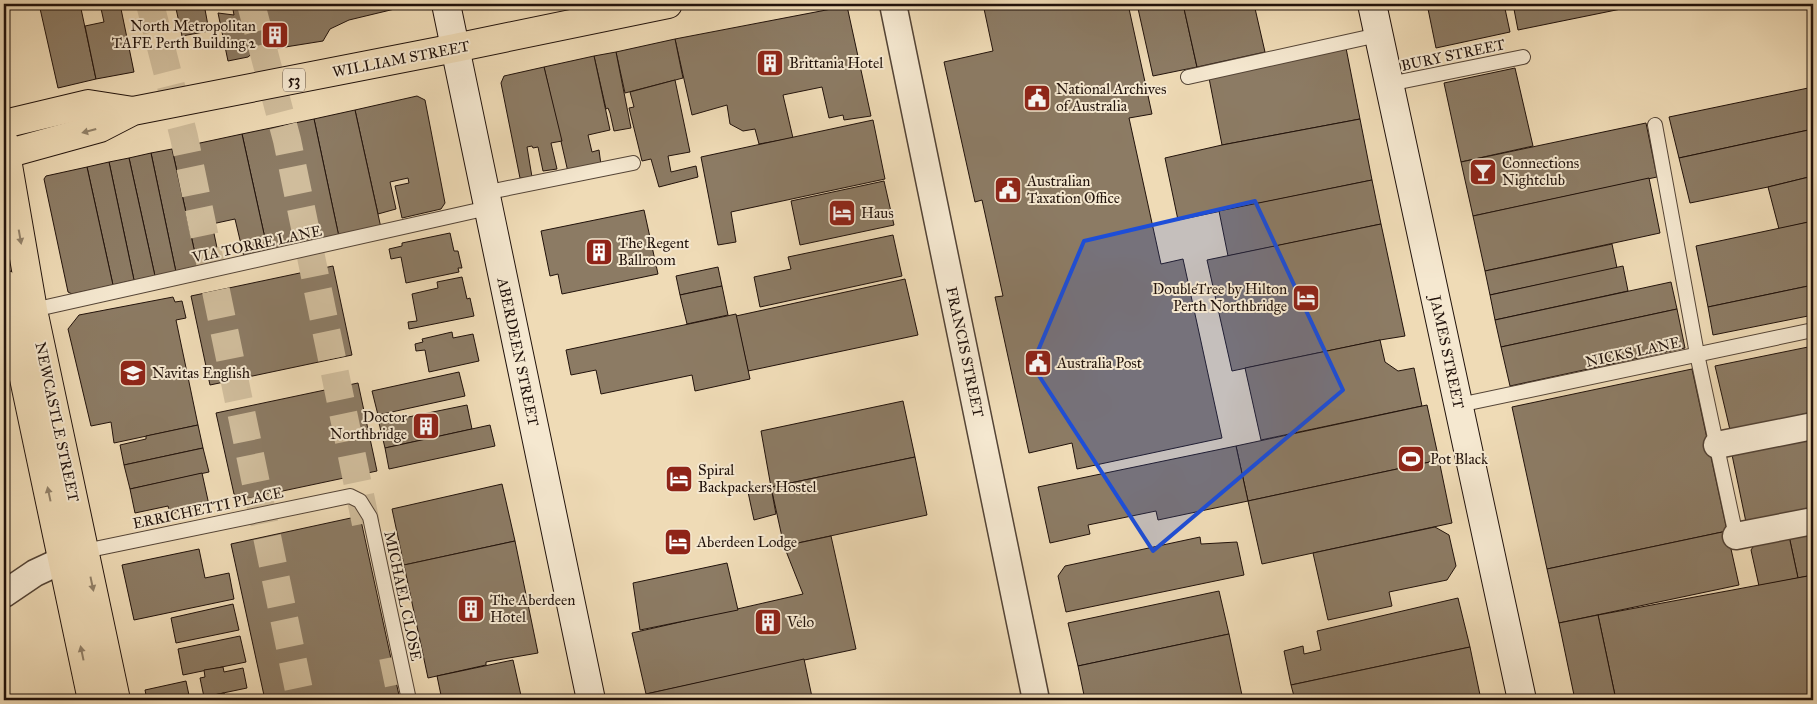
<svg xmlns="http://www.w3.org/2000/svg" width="1817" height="704" viewBox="0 0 1817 704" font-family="'IM FELL Great Primer',serif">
<rect width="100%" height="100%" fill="#efdbb6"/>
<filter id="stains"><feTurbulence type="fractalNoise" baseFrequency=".004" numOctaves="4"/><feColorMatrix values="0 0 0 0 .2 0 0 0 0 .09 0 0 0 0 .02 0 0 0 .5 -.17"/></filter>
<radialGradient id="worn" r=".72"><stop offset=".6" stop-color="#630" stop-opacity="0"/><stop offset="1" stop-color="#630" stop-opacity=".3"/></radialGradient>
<g fill="#8c7b64" stroke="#21120b">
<path d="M39,4H80L96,79L58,88Z"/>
<path d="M100,4H120L134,72L96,79L85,26L104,22Z"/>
<path d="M175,4H204L209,31L182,36Z"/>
<path d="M232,4H402L403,7L349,20L330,29L323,41L254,52L248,57L228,61L218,13L234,15Z"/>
<path d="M983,4H1128L1152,114L1129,118L1161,264L1183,259L1222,438L1077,469L1072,443L1029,453L995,297L1003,296L982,200L975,202L944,62L993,51Z"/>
<path d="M1137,4H1183L1197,67L1153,76Z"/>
<path d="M1183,4H1254L1265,52L1197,67Z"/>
<path d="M1427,4H1504L1510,32L1436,48Z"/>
<path d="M1513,4H1620L1621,9L1518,30Z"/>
<path d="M1620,4H1642L1621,9Z"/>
<path d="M847,6L871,116L844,120L843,115L829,118L822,87L783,95L793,138L759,144L755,129L743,131L730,124L727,105L692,115L675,39Z"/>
<path d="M675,39L683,78L625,93L616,52Z"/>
<path d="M1346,48L1360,119L1222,145L1209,78Z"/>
<path d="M616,52L631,128L614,131L610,113L608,108L606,109L594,56Z"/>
<path d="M594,56L610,130L588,135L592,152L599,150L601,165L568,172L544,67Z"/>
<path d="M544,67L562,141L551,143L557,169L543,171L538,147L533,148L532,146L527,147L532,177L520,178L501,83L504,76Z"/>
<path d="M1515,68L1533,146L1461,162L1444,83Z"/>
<path d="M675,80L690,152L668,156L671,172L696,166L698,177L659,187L651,159L642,161L629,108L634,107L630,92Z"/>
<path d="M1813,87V129L1679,158L1669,117Z"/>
<path d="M417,96L425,100L445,203L441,209L402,218L395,186L409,183L408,178L390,182L396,209L378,214L355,110Z"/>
<path d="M355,110L381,228L339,237L314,119Z"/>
<path d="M314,119L339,237L268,252L242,134Z"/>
<path d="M1360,119L1372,180L1178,220L1165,158L1222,145Z"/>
<path d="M873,120L885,179L731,212L736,242L718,245L701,157Z"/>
<path d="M1646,123L1657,177L1473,216L1461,162Z"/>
<path d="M1813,129V176L1768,187L1690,203L1679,158Z"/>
<path d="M242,134L268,252L244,257L235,219L212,224L220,262L198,267L172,149Z"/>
<path d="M172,149L198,267L176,272L151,153Z"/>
<path d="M151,153L176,272L155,276L129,158Z"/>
<path d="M129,158L155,276L134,280L109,162Z"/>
<path d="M109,162L134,280L113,285L87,167Z"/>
<path d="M87,167L113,285L72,294L68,292L44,179L46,176Z"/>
<path d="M1813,176V221L1779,229L1768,187Z"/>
<path d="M1649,178L1660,233L1485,271L1473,216Z"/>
<path d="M1372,180L1381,224L1228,256L1219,211Z"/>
<path d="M884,181L894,225L800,245L791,201Z"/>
<path d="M644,210L658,274L562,294L558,274L550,276L541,231Z"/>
<path d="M1813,221V285L1708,307L1696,246Z"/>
<path d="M1381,224L1405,336L1380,340L1232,371L1207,260Z"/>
<path d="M450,233L454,251H458L462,268H458L459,272L406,283L401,257L391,259L389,249L402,246V243Z"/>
<path d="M893,235L902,276L760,307L754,277L791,269L788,257Z"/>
<path d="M1612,244L1617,268L1490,295L1485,271Z"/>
<path d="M333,266L352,355L210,385L191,296Z"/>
<path d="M1623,266L1628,291L1495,320L1490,295Z"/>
<path d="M718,267L722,286L680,295L676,276Z"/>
<path d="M462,277L467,299L470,298L474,316L409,329L408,322L417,321L412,294L438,288L437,282Z"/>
<path d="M905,279L918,335L748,371L736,316Z"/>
<path d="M1671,282L1677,309L1501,347L1495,320Z"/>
<path d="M1813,285V315L1713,335L1708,307Z"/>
<path d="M722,286L728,315L687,324L680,295Z"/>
<path d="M173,297L175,302L182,301L186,318L176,320L198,425L114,443L111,422L91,426L68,329L79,315Z"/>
<path d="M1677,309L1685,348L1510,386L1501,347Z"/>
<path d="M736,314L750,379L695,391L692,375L601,394L596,370L571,375L566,350Z"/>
<path d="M452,332L453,338L473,334L479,361L429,372L425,350L416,351L415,344L423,342L422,339Z"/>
<path d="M1380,340L1385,362L1398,371L1414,368L1422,406L1261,440L1245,368Z"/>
<path d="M1813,346V412L1730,430L1715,366Z"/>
<path d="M1692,369L1727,531L1547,569L1512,407Z"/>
<path d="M459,372L465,396L378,415L372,391Z"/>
<path d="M358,383L377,471L245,499L234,494L216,413Z"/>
<path d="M903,401L915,457L771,487L761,431Z"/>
<path d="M467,405L472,429L385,448L379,423Z"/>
<path d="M1427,405L1439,460L1248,501L1236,446Z"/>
<path d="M198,425L203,448L124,465L120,445L146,439V436Z"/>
<path d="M490,425L495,446L389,469L385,448Z"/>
<path d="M1813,433V514L1747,527L1731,450Z"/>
<path d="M1236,446L1248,501L1158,520L1156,511L1088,525L1090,534L1050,543L1038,487Z"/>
<path d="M203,448L209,472L130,489L124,465Z"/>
<path d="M915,457L927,515L784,546L771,487Z"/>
<path d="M1439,460L1452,523L1262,564L1248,501Z"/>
<path d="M202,473L209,505L170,514L168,506L135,513L130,489Z"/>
<path d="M502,484L515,541L404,565L392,509Z"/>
<path d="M771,487L776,514L754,520L748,492Z"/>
<path d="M360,516L400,700H265L231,544Z"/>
<path d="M1435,527L1449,535L1456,566L1447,580L1389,592L1392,606L1328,620L1313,553Z"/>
<path d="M1727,531L1739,585L1559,623L1547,569Z"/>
<path d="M1813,531V575L1798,578L1789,536Z"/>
<path d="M831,536L856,649L646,694L632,633L803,594L784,546Z"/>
<path d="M1789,536L1798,578L1759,586L1751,550L1755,544Z"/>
<path d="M1200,537L1201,544L1237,542L1244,575L1066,612L1058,576L1065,566Z"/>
<path d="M515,541L538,653L486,662V665L428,678L404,565Z"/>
<path d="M199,549L205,578L229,573L234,599L134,620L122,565Z"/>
<path d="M727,563L738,610L640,630L633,583Z"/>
<path d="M1813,575V699L1616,700L1598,615Z"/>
<path d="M1219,591L1229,634L1078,666L1068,623Z"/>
<path d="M1458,598L1470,647L1291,685L1284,651L1303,646L1304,654L1321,650L1317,631Z"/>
<path d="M233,604L239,630L176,643L171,618Z"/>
<path d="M1598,615L1616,700H1575L1559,623Z"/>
<path d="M1229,634L1243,700H1085L1078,666Z"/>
<path d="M240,636L246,662L183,675L178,649Z"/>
<path d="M1470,647L1480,695L1458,700H1357L1356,696L1337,700H1295L1291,685Z"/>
<path d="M804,659L812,697L796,700H647L646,694Z"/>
<path d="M513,660L522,700H442L437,676Z"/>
<path d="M223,667L224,672L243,668L247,688L204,697L200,678L205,677L204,670Z"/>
<path d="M186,681L190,700H147L145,690Z"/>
<path d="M224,693L227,700L192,699L204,697Z"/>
</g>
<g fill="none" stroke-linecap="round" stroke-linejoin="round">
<g stroke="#d0bd9c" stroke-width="28" stroke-dasharray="28 14" stroke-linecap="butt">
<path d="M150,4L184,137L301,700"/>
<path d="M251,4L287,140L367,529"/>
<path d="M393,657L402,700"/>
</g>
<g stroke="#544436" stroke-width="16">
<g id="lane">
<path d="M1188,77L1378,35"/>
<path d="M1389,84L1523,57"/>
<path d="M1655,125L1697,354L1736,536"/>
<path d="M484,193L633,163"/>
<path d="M33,310L488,208"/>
<path d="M1459,405L1813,330"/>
<path d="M80,552L350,496L360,501L370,517L409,700"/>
</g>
</g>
<g stroke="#544436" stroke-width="29">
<g id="street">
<path d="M893,4L1036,700"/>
<path d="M1717,445L1813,426"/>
<path d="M1736,536L1813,521"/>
<path d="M4,594L35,573L63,560"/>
</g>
</g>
<g stroke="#21120b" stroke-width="30">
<g id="secondary">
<path d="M446,4L591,700"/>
<path d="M1372,4L1522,700"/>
</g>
</g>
<g stroke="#21120b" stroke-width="30">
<g id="primary">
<path d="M4,124L88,104L133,111"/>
<path d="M4,142L33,310L116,700"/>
<path d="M4,153L6,154L100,128L133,111L455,48L668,4"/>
<path d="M4,284L92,700"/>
</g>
</g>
<use href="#lane" stroke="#f5e8d0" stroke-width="14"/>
<use href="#street" stroke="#f5e8d0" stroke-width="26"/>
<use href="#secondary" stroke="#f5e8d0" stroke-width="28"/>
<use href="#primary" stroke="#efdbb6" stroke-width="28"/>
</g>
<defs><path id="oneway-solid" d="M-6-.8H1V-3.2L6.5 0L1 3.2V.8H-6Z" transform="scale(1.25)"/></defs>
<g fill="#928169">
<use href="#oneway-solid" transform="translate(89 131) rotate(165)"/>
<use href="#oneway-solid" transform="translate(20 237) rotate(80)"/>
<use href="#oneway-solid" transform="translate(49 494) rotate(-102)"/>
<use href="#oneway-solid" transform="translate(92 584) rotate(78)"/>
<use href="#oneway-solid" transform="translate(82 653) rotate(-102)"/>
</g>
<path fill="#1d4ed8" fill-opacity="0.2" stroke="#1d4ed8" stroke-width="4" stroke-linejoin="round" d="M1255,201L1343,390L1153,551L1032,365L1084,241Z"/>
<defs>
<g id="building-square" transform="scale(1.4375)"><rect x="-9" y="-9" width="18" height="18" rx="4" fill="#8f2418" stroke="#f5e8d0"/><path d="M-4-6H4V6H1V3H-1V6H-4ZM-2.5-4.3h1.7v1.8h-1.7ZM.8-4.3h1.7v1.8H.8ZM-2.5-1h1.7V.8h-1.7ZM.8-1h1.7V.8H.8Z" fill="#fff"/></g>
<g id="civic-square" transform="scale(1.4375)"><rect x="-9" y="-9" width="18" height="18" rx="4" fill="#8f2418" stroke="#f5e8d0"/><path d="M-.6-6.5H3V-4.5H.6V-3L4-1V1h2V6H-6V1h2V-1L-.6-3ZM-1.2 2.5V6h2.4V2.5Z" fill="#fff"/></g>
<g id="bar-square" transform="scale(1.4375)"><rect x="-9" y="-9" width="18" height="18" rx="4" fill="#8f2418" stroke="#f5e8d0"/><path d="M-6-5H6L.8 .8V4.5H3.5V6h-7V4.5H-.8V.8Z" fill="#fff"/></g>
<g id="hotel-square" transform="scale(1.4375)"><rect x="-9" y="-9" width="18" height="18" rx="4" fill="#8f2418" stroke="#f5e8d0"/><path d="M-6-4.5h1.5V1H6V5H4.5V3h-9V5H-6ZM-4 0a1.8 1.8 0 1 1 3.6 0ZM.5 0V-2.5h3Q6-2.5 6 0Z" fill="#fff"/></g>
<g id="university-square" transform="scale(1.4375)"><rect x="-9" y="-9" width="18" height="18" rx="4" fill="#8f2418" stroke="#f5e8d0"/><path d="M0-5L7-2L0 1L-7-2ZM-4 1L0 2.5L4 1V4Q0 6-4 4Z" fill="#fff"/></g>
<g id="stadium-square" transform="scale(1.4375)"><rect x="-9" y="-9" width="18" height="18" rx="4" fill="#8f2418" stroke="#f5e8d0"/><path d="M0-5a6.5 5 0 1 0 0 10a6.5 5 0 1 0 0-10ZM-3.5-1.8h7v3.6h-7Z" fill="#fff"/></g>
</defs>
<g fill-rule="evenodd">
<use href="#building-square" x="275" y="35"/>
<use href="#building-square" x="770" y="63"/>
<use href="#civic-square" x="1037" y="98"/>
<use href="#bar-square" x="1483" y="172"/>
<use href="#civic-square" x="1008" y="190"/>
<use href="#hotel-square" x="842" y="213"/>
<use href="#building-square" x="599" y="252"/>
<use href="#hotel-square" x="1306" y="298"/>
<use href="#civic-square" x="1038" y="363"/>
<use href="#university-square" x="133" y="373"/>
<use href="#building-square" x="426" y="426"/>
<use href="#stadium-square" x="1411" y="459"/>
<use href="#hotel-square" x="679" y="479"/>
<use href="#hotel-square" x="678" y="542"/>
<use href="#building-square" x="471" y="609"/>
<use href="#building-square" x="768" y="622"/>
</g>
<g text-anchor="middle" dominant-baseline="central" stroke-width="4" stroke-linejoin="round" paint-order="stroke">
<rect fill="#f5e8d0" stroke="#615246" stroke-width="1" x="283" y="68.5" width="22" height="23" rx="4"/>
<g font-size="14" font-weight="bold" fill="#21120b">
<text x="294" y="80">53</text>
</g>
<g font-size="15" fill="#21120b" stroke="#f5e8d0" text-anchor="start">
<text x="256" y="26" text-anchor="end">North Metropolitan<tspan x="256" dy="17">TAFE Perth Building 2</tspan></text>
<text x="789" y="63">Brittania Hotel</text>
<text x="1056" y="89">National Archives<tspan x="1056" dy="17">of Australia</tspan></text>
<text x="1502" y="163">Connections<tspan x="1502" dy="17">Nightclub</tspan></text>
<text x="1027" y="181">Australian<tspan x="1027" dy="17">Taxation Office</tspan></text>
<text x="861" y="213">Haus</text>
<text x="618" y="243">The Regent<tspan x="618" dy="17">Ballroom</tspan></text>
<text x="1287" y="289" text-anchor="end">DoubleTree by Hilton<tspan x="1287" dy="17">Perth Northbridge</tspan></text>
<text x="1057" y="363">Australia Post</text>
<text x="152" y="373">Navitas English</text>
<text x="407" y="417" text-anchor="end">Doctor<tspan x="407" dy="17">Northbridge</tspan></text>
<text x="1430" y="459">Pot Black</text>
<text x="698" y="470">Spiral<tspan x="698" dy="17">Backpackers Hostel</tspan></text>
<text x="697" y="542">Aberdeen Lodge</text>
<text x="490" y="600">The Aberdeen<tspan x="490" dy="17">Hotel</tspan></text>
<text x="787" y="622">Velo</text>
</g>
<g font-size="15" fill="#21120b" stroke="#f5e8d0">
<text transform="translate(1453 55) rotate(-12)">BURY STREET</text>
<text transform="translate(401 59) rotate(-11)">WILLIAM STREET</text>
<text transform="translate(257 244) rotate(-12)">VIA TORRE LANE</text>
<text transform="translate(518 352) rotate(78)">ABERDEEN STREET</text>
<text transform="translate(965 352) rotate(78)">FRANCIS STREET</text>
<text transform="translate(1447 352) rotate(78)">JAMES STREET</text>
<text transform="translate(1633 352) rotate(-12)">NICKS LANE</text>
<text transform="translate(57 422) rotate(78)">NEWCASTLE STREET</text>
<text transform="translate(208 508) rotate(-12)">ERRICHETTI PLACE</text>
<text transform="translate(403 596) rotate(78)">MICHAEL CLOSE</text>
</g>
</g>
<rect width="1817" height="704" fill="none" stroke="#efdbb6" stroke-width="20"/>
<rect x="5" y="5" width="1807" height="694" fill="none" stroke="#21120b" stroke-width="2.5"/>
<rect x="10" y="10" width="1797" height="684" fill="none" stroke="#21120b"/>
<rect width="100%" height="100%" filter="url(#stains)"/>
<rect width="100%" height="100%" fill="url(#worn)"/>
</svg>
